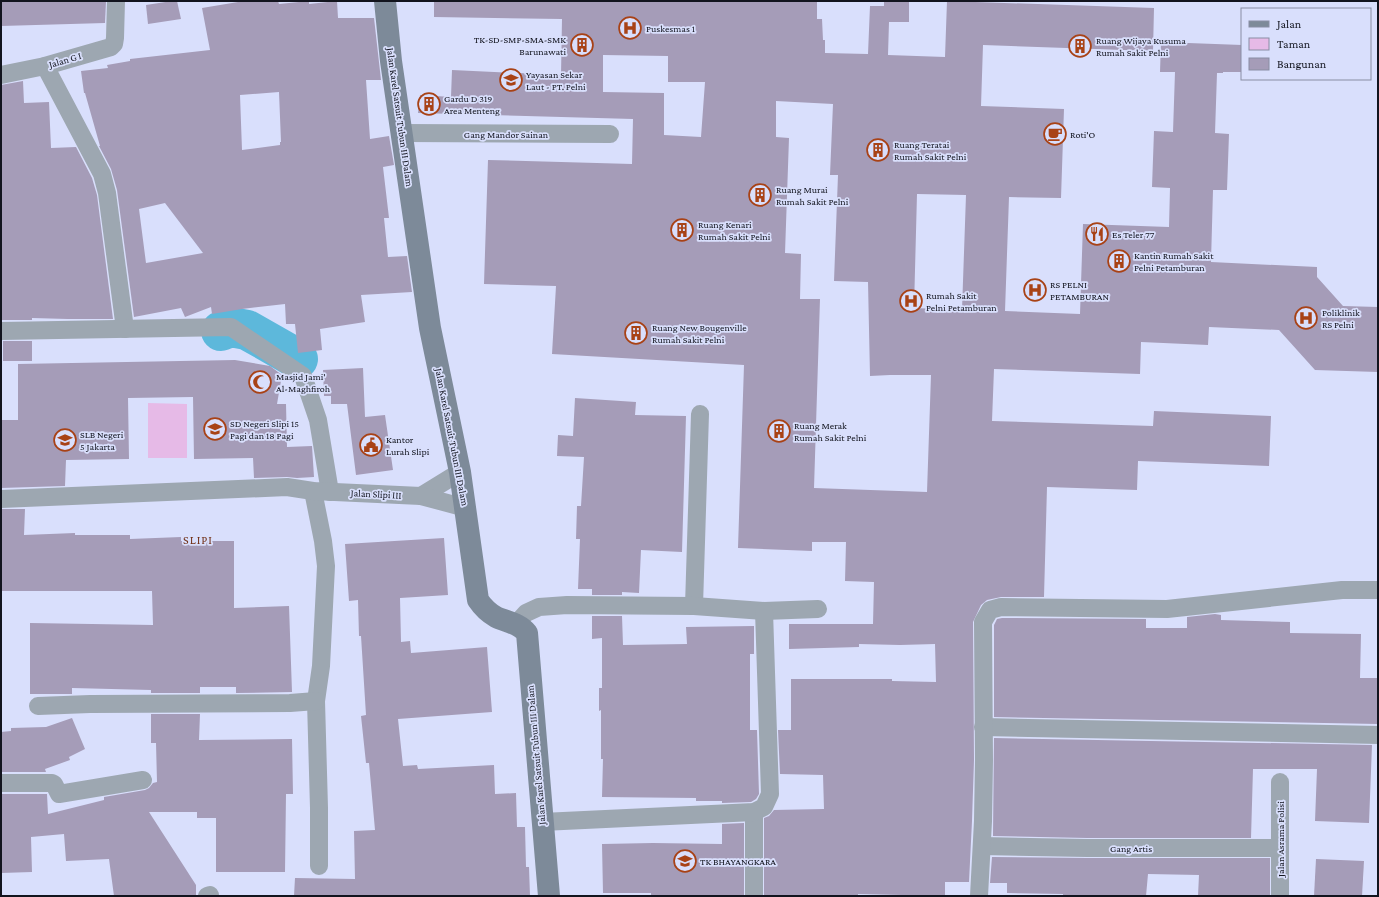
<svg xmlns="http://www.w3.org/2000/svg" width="1379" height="897" viewBox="0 0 1379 897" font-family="'Crimson Pro',serif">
<rect width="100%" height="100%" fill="#d9dffc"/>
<path fill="#e6bae7" d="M148,403L187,404V458H148Z"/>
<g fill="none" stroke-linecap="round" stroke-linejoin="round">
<path stroke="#5db8db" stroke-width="40" d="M221,331L231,327L247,330L298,359"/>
</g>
<g fill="#a59cb8" fill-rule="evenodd">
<path d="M1,1H106L105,23L1,26Z"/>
<path d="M172,1H177L181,19L148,24L146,5Z"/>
<path d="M244,1H278L279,4L309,1V4L337,1L338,18H374L381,80H366L370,139L389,136L394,165L383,167L389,218H384L388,257L407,256L412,292L361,295L365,322L320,329L322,350L298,353L295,324H286L285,304L242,309L212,314L211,307L185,317L181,308L134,317L117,190L111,169L99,146H100L85,93H84L81,71L108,68L107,65L130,61V59L210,50L202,8ZM279,92L281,142H280V145L242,150L240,95ZM165,203L203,253L146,263L139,209Z"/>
<path d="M434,1H817V19H822L823,40H825V53L868,54L870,6H884V1H909V22H889L888,55L945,57L947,1L1154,8L1153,51L983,45L981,106L1064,109L1061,198L1009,197L1005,311L1080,314L1083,224L1169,227L1170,188L1152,187L1154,131L1173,132L1175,72H1160L1161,42L1242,45V72H1223V73H1217L1215,133L1229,134L1227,190H1213L1211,262L1317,267V277L1343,306L1378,307V372L1315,370L1279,330L1209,327L1208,345L1141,342L1140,374L994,369L992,421L1153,426L1154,411L1271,416L1269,466L1138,461L1137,490L1047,487L1044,597H1001L987,600L981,605L973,622L974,760L972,821L969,882H945V896L858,894V896H764V818L769,816L774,810L824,809L823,775L780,774L778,730H791V679H892V681L936,682L935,644L900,645L859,644V647L789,649V624H873L874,582L845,581L846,542H812V551L738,548L744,365L552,354L556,286L484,284L488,160L632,164L633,119L418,113L420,95L451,97L452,70L561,75L562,19L434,17ZM603,55L668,56V82H705L701,137L664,135V93L603,92ZM776,101L833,104L830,175H838L834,281L868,282L870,376L890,375H931L927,492L814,488L820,299H800L801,254L785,253L789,138L776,137ZM917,194L966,195L962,310L914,308Z"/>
<path d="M23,81L24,103L49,102L51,148L76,147L92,178L97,195L113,319H68L32,318V320H1V85Z"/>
<rect x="3" y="341" width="29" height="20"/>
<path d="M235,360L270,366L282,375L277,404H286L287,447L312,446L314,477L297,478L287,477L254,478L253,458L194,459L193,397L128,398L129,459L66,460L65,486L1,488V420H18V364Z"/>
<path d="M363,368L365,417L385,415L393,470L356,475L347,404H331V396H324L323,370Z"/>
<path d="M575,398L636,402L635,415L686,416L682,552L641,550L639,593L622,592V595H592V589H578L580,539H576L577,506H581L584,457L557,456L558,435L573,436Z"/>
<path d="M1,509H25L24,535L75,533V535H130V539L181,537V541H234V608L289,606L292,692L236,693V687H200V693H151V690L72,688V694H30V623L153,625L152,591H1Z"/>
<path d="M444,538L448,595L400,598L401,642L410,641L411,653L487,647L492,712L398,719L403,766L417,765L418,769L494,765L495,794L516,793L517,827H525L526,867H529L530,896H294L295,878L355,879L354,831L375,830L369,763H366L361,716L366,715L361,636H359L358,600L349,601L345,544Z"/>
<path d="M1215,614L1221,615V620L1290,622V633L1361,634L1360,678H1378V724L994,717V625L997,619L1002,618L1146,619V628H1187V617Z"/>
<path d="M592,616H622L623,645L687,644L686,627L754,626V654H750V730H757L759,794L756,799L751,802L722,803V801H696V798L602,797L603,759H601V710L599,711V688H602V638L592,639Z"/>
<path d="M151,714H200L199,740L292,739L293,794H286L285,872H216V818H197V812H149L196,885V896H114L109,859L66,861L64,834L31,837L32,872L1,873V794H47L48,814L104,800V797L145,790L149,788L153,783L157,782L156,743H151Z"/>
<path d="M72,718L85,749L69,757L70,760L45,769L46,772H1V732L11,731V728L46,727Z"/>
<path d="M994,738L1372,745L1369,823L1315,821L1317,769H1253L1251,838H1087L993,836Z"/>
<path d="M744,823V896H651V893H603L602,844L653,843L722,844V824Z"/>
<path d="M992,857L1087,858H1270V896H1198L1199,875L1148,874L1146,896H1063V894L1007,893V883H990Z"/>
<path d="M1316,859L1364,861L1362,896H1314Z"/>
</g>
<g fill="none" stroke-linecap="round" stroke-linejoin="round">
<g stroke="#9da7b1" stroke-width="18">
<path d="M45,66L102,174L107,193L125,329"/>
<path d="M1,75L45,66L111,47L114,44L115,38L116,1"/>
<path d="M402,133L610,134"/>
<path d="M1,331L231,327L303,376L318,420L330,492"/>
<path d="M313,491L323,541L326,566L321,666L316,701L319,808V866"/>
<path d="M421,496L460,472"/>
<path d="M1,499L287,487L313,491L421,496L466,508"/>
<path d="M694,606L700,414"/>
<path d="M516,624L526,613L539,607L567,605L694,606L764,611L818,609"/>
<path d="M38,706L90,704L290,703L316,701"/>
<path d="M983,727L1378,735"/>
<path d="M1,783H52L54,784L59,794L143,780"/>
<path d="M754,812V896"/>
<path d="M542,822L754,812L764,807L770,794L764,611"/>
<path d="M982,846L1087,848H1280"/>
<path d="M207,896L210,895V896"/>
<path d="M979,896L983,821L984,760L983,622L990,610L1001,607L1167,609L1342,590H1378"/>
<path d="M1280,896V782"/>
</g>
<path stroke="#7d8a99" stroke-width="22" d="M385,1L391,61L430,328L460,472L478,600C482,606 489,613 496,617C507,622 519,623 527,633L549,896"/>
</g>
<defs>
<g id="hospital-ring" transform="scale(1.15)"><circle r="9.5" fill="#d9dffc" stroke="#a84216" stroke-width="1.5"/><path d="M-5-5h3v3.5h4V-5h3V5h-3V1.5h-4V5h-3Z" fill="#a84216"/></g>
<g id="building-ring" transform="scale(1.15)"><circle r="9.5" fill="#d9dffc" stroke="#a84216" stroke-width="1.5"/><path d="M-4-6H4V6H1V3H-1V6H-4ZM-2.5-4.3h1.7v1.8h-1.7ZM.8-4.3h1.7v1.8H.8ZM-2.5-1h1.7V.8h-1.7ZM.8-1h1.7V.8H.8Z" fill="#a84216"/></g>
<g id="school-ring" transform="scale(1.15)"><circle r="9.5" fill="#d9dffc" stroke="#a84216" stroke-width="1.5"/><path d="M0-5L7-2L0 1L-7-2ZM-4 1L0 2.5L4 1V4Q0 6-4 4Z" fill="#a84216"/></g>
<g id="cafe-ring" transform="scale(1.15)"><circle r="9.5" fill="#d9dffc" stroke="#a84216" stroke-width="1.5"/><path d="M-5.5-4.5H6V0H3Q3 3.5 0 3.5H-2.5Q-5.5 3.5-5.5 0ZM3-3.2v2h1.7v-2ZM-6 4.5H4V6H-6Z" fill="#a84216"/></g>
<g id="restaurant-ring" transform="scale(1.15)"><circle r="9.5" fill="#d9dffc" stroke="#a84216" stroke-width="1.5"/><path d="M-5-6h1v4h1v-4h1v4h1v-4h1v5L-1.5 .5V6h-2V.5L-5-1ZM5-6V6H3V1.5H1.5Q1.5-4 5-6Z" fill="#a84216"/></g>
<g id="mosque-ring" transform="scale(1.15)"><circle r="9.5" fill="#d9dffc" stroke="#a84216" stroke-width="1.5"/><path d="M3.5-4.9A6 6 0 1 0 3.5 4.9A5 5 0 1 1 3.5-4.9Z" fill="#a84216"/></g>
<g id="civic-ring" transform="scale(1.15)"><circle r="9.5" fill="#d9dffc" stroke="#a84216" stroke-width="1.5"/><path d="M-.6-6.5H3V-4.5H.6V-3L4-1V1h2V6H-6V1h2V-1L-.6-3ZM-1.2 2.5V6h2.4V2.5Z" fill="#a84216"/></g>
</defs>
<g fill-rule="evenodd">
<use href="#hospital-ring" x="630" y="28"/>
<use href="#building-ring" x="582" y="45"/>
<use href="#building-ring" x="1080" y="46"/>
<use href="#school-ring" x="511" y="80"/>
<use href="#building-ring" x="429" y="104"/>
<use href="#cafe-ring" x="1055" y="134"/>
<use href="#building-ring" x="878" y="150"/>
<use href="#building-ring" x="760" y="195"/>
<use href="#building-ring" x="682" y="230"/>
<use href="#restaurant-ring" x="1097" y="234"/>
<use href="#building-ring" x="1119" y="261"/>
<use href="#hospital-ring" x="1035" y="290"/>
<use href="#hospital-ring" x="911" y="301"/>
<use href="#hospital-ring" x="1306" y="318"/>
<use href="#building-ring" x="636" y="333"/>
<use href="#mosque-ring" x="260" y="382"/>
<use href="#school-ring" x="215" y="429"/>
<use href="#building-ring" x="779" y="431"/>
<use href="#school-ring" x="65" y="440"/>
<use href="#civic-ring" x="371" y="445"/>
<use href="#school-ring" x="685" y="861"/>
</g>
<g text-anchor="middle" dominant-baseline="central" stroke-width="3.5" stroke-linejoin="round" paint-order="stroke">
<g font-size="10" fill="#12141e" stroke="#d9dffc" text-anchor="start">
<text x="646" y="28">Puskesmas 1</text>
<text x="566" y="39" text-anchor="end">TK-SD-SMP-SMA-SMK<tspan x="566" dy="12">Barunawati</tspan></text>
<text x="1096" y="40">Ruang Wijaya Kusuma<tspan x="1096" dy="12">Rumah Sakit Pelni</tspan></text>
<text x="526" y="74">Yayasan Sekar<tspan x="526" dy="12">Laut - PT. Pelni</tspan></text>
<text x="444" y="98">Gardu D 319<tspan x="444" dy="12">Area Menteng</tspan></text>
<text x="1070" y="134">Roti'O</text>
<text x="894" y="144">Ruang Teratai<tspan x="894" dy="12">Rumah Sakit Pelni</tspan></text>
<text x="776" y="189">Ruang Murai<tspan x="776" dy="12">Rumah Sakit Pelni</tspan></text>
<text x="698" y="224">Ruang Kenari<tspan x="698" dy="12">Rumah Sakit Pelni</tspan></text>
<text x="1112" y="234">Es Teler 77</text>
<text x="1134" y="255">Kantin Rumah Sakit<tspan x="1134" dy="12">Pelni Petamburan</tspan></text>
<text x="1050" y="284">RS PELNI<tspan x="1050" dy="12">PETAMBURAN</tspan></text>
<text x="926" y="295">Rumah Sakit<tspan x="926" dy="12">Pelni Petamburan</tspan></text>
<text x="1322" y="312">Poliklinik<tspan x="1322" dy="12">RS Pelni</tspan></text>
<text x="652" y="327">Ruang New Bougenville<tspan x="652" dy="12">Rumah Sakit Pelni</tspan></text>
<text x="276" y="376">Masjid Jami'<tspan x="276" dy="12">Al-Maghfiroh</tspan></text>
<text x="230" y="423">SD Negeri Slipi 15<tspan x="230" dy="12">Pagi dan 18 Pagi</tspan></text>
<text x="794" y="425">Ruang Merak<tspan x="794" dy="12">Rumah Sakit Pelni</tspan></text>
<text x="80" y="434">SLB Negeri<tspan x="80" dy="12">5 Jakarta</tspan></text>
<text x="386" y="439">Kantor<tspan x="386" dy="12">Lurah Slipi</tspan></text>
<text x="700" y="861">TK BHAYANGKARA</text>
</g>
<g font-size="10" fill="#12141e" stroke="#d9dffc">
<text transform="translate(65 60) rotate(-16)">Jalan G I</text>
<text transform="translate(400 117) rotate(82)">Jalan Karel Satsuit Tubun III Dalam</text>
<text x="506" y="134">Gang Mandor Sainan</text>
<text transform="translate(452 437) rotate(79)">Jalan Karel Satsuit Tubun III Dalam</text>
<text transform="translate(376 494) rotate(3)">Jalan Slipi III</text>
<text transform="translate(536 755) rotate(-95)">Jalan Karel Satsuit Tubun III Dalam</text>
<text transform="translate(1280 839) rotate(-90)">Jalan Asrama Polisi</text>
<text x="1131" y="848">Gang Artis</text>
</g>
<g font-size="12" letter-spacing="1" fill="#702f15" stroke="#d9dffc">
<text x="198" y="540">SLIPI</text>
</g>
</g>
<rect width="1379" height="897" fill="none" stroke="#12141e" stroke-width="4"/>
<rect x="1241" y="8" width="130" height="72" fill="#d9dffc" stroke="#898ea3"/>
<rect x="1249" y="21" width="20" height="6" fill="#7d8a99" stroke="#898ea3"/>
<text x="1277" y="28" font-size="12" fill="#12141e">Jalan</text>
<rect x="1249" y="38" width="20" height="12" fill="#e6bae7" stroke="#898ea3"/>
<text x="1277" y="48" font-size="12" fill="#12141e">Taman</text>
<rect x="1249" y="58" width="20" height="12" fill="#a59cb8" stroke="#898ea3"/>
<text x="1277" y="68" font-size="12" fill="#12141e">Bangunan</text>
</svg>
